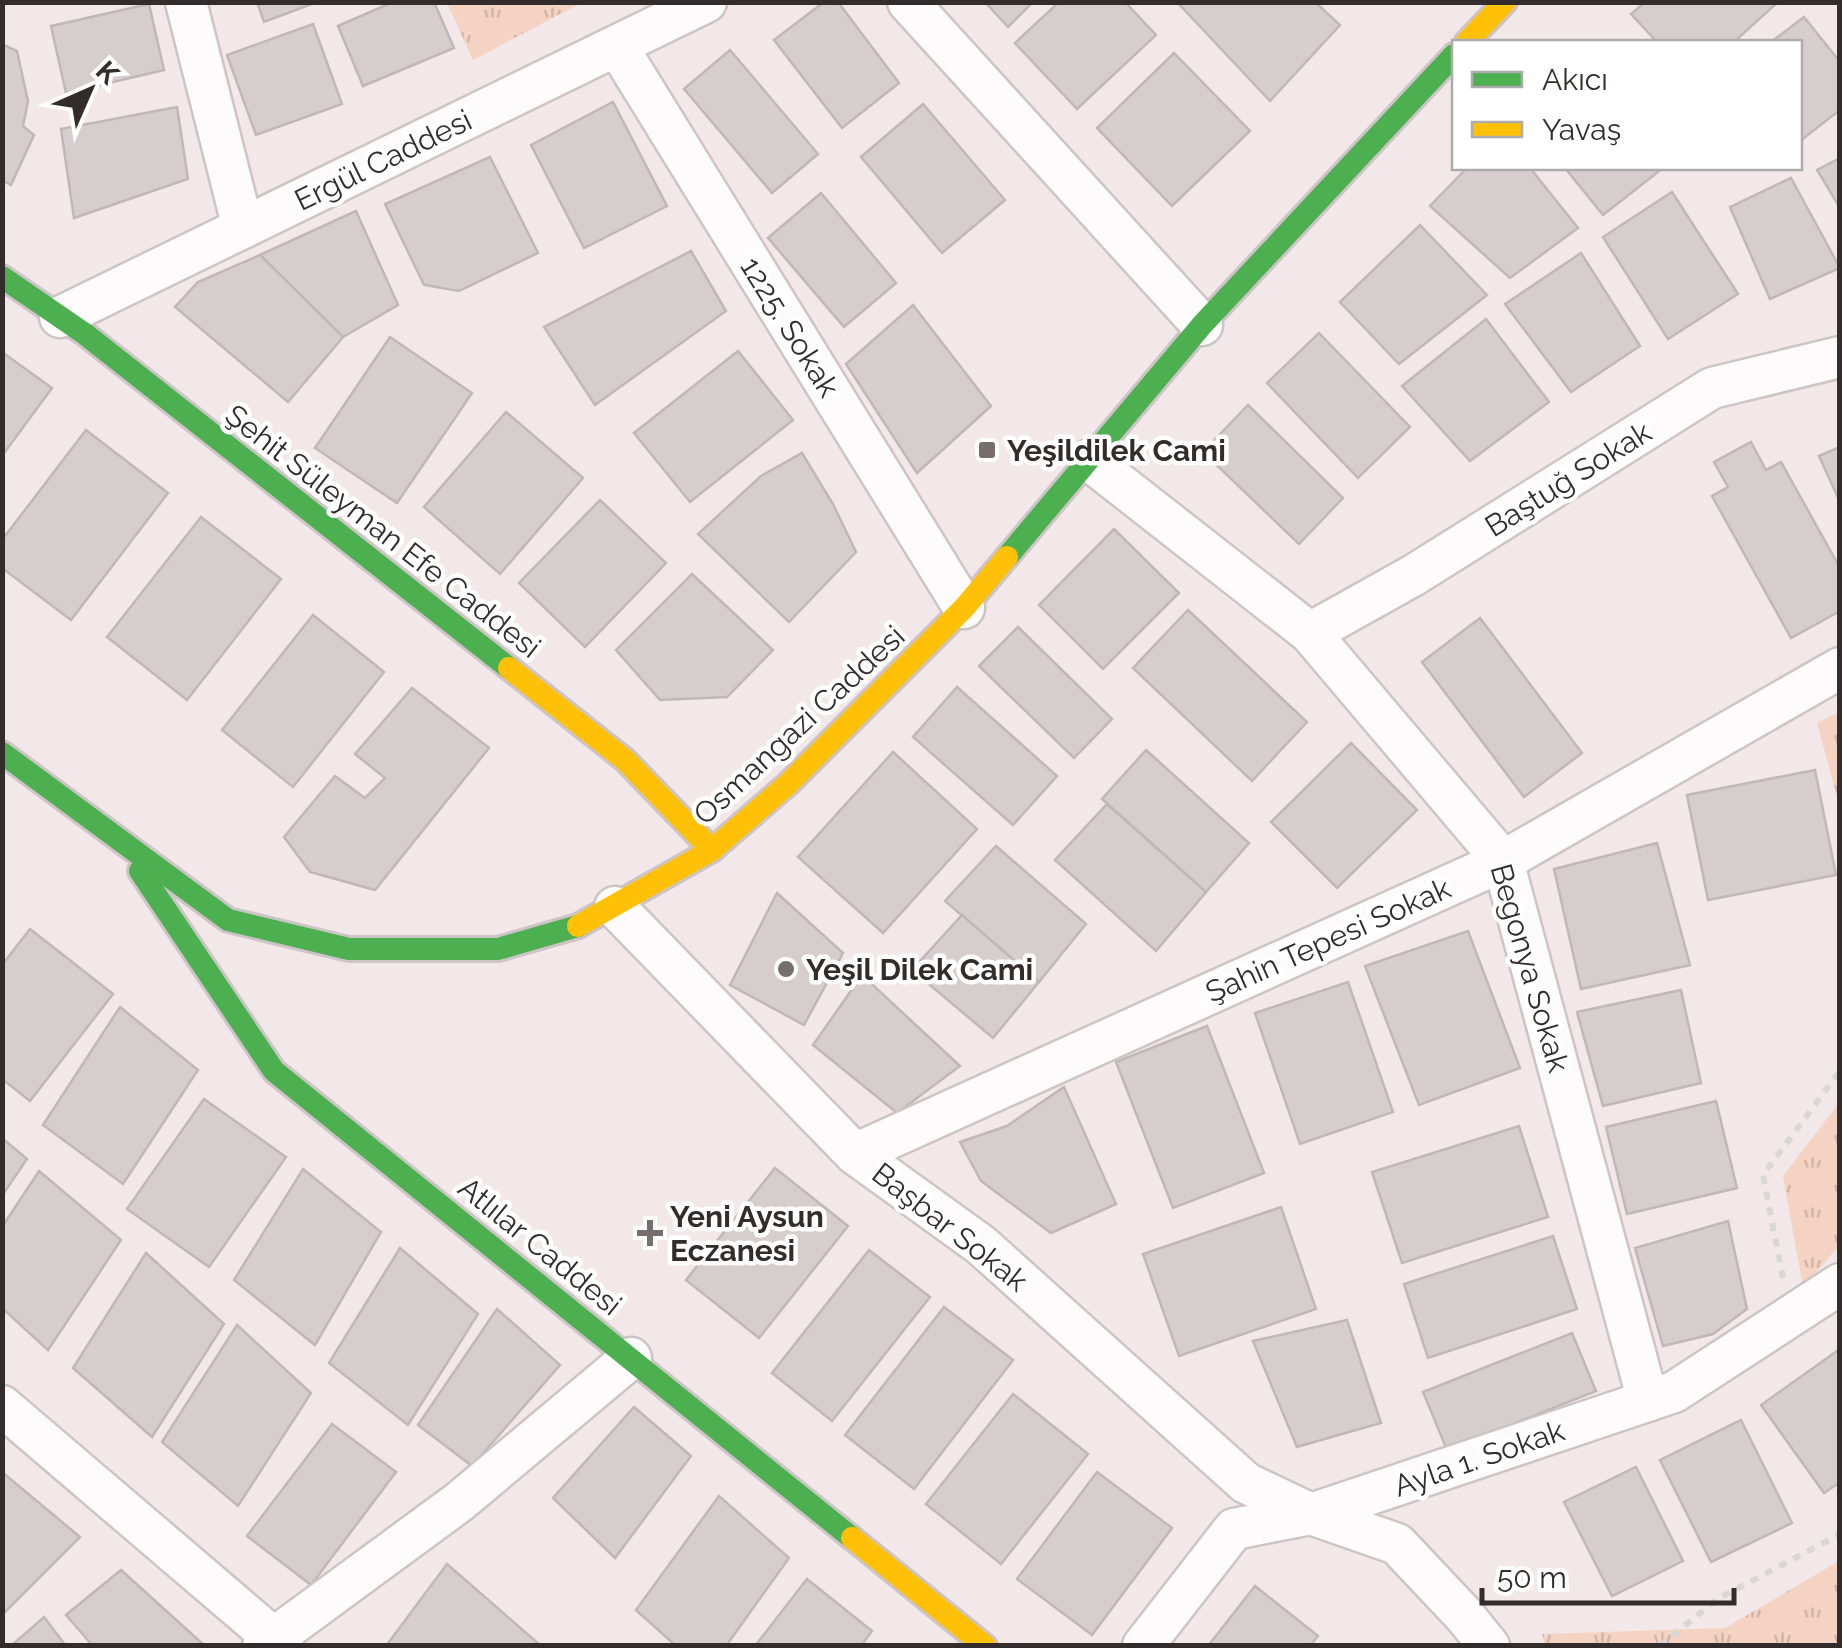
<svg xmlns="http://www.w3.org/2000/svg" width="1842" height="1648" viewBox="0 0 1842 1648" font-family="Raleway,sans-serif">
<defs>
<pattern id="grass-tufts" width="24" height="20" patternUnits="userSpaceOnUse" patternTransform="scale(2.5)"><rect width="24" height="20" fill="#f5d3c3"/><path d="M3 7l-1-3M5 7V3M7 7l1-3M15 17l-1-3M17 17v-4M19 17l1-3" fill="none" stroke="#d2b5a8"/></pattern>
</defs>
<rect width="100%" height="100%" fill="#f2e7e9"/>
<g fill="url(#grass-tufts)">
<path d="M447,3H581L473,60Z"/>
<path d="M1839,712V804L1817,723Z"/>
<path d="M1839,1103V1246L1803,1287L1783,1176Z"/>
<path d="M1839,1561V1645L1546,1646L1542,1634L1725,1628Z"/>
</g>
<g fill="#d6cece" stroke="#c0b8b8" stroke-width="2.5">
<path d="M257,2H317L264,22Z"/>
<path d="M393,2H434L454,48L363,86L338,26Z"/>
<path d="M824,2H838L899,83L842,128L774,40Z"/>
<path d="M985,2H1033L1008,27Z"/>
<path d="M1059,2H1125L1156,35L1077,109L1015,43Z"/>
<path d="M1177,2H1315L1340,25L1270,101Z"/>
<path d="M1645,2H1778L1734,42H1657L1631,14Z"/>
<path d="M149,4L164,70L66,93L51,26Z"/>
<path d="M1804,17L1840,62V110L1800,141V42H1771Z"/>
<path d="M313,24L342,104L256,135L227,55Z"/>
<path d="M2,44L17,51L28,101L23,126L34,135L11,185L2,180Z"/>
<path d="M730,50L818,154L772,193L684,89Z"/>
<path d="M1174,53L1250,131L1172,206L1097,128Z"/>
<path d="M613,102L667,206L584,248L531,145Z"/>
<path d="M923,104L1005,200L942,253L861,157Z"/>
<path d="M177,107L188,179L74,218L61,129Z"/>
<path d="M490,157L538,253L459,291L424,285L385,204Z"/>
<path d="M1840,158V208L1817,170Z"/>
<path d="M1467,168H1530L1578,228L1510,278L1430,206Z"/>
<path d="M1565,168H1663L1603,215Z"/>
<path d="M1791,178L1840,268L1770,299L1730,207Z"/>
<path d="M1672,192L1738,294L1668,339L1603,237Z"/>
<path d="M821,193L896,283L844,327L768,238Z"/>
<path d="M356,211L398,305L343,337L260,255Z"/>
<path d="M1420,225L1487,295L1399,364L1340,302Z"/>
<path d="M691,251L726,311L595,405L544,327Z"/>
<path d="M1581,253L1640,346L1571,392L1505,304Z"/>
<path d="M260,255L343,337L288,402L175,307L198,282Z"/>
<path d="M913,305L991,406L917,473L846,364Z"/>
<path d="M1486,319L1549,402L1470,461L1402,386Z"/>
<path d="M1319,333L1410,427L1358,478L1267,383Z"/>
<path d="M390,337L472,393L397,503L315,448Z"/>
<path d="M738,351L793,420L690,502L634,433Z"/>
<path d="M2,352L52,388L2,456Z"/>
<path d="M1248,405L1343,498L1299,544L1203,452Z"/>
<path d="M506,412L583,478L500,574L424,507Z"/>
<path d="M86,430L168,493L71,620L2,568V540Z"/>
<path d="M1751,442L1766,470L1781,462L1840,568V611L1791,638L1712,496L1728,487L1714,462Z"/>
<path d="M1840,447V502L1819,456Z"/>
<path d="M802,453L833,504L856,552L789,622L698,534L761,476Z"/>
<path d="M600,500L666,563L585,647L519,583Z"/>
<path d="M201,517L281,579L187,700L107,637Z"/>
<path d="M1114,529L1179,593L1103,669L1039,605Z"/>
<path d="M692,574L773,650L727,697L660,700L616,650Z"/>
<path d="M1188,610L1307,722L1252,781L1133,668Z"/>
<path d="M313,615L384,672L293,787L222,730Z"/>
<path d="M1480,618L1582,753L1524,797L1422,662Z"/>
<path d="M1018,627L1112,719L1074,758L979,666Z"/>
<path d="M957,687L1057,776L1013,825L913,737Z"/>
<path d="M412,688L489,748L375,890L310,872L284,837L335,776L365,798L385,778L355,754Z"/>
<path d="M1351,743L1417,810L1337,888L1271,822Z"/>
<path d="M1146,750L1249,843L1206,892L1102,799Z"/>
<path d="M893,752L977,829L883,933L798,857Z"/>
<path d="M1815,770L1836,875L1708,900L1687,795Z"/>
<path d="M1107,804L1206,892L1156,951L1055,860Z"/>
<path d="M1657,843L1690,965L1581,989L1554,869Z"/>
<path d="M996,846L1086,924L1039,982L945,901Z"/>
<path d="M777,893L843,953L804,1025L730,985Z"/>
<path d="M962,915L1039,982L993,1038L912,970Z"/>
<path d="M30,929L113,994L30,1101L2,1079V965Z"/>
<path d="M1468,931L1520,1068L1419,1105L1365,966Z"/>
<path d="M862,975L960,1066L897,1113L813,1045Z"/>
<path d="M1348,982L1393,1112L1300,1144L1255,1013Z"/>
<path d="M1681,990L1701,1083L1603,1106L1577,1012Z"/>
<path d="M120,1007L198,1070L123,1184L43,1125Z"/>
<path d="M1207,1026L1264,1173L1173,1208L1116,1062Z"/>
<path d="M1064,1087L1116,1204L1051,1233L981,1181L960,1142L1007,1126Z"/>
<path d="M204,1099L286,1157L209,1267L127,1209Z"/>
<path d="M1716,1101L1737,1188L1627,1214L1606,1127Z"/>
<path d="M1519,1126L1548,1217L1402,1263L1372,1172Z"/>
<path d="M2,1138L27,1159L2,1196Z"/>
<path d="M775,1168L848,1226L759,1338L686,1280Z"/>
<path d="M303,1169L381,1232L315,1345L234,1280Z"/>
<path d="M39,1171L121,1240L48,1350L2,1308V1227Z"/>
<path d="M1281,1207L1316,1309L1179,1356L1143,1254Z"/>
<path d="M1728,1221L1747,1309L1713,1334L1663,1346L1635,1248Z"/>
<path d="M1553,1236L1577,1309L1428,1358L1404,1284Z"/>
<path d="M400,1248L478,1314L408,1425L329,1363Z"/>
<path d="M869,1250L930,1297L832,1421L772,1373Z"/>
<path d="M146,1253L224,1324L152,1437L73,1368Z"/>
<path d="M944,1307L1013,1360L914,1489L845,1435Z"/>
<path d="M497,1309L560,1365L472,1466L418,1425Z"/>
<path d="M1347,1320L1381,1423L1297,1447L1253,1341Z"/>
<path d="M237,1325L311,1393L238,1506L162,1442Z"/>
<path d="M1572,1333L1596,1391L1447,1450L1423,1392Z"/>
<path d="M1837,1351L1840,1355V1482L1824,1493L1761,1405Z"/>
<path d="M1013,1394L1088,1454L1001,1564L926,1504Z"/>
<path d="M634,1407L691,1456L615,1558L553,1498Z"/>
<path d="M1741,1420L1792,1523L1711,1562L1660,1460Z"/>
<path d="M332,1424L396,1472L311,1585L247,1536Z"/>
<path d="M1636,1467L1683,1561L1612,1596L1564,1502Z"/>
<path d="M2,1472L80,1537L2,1615Z"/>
<path d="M1097,1472L1172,1528L1092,1635L1017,1579Z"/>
<path d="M719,1496L789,1558L726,1646H676L636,1610Z"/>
<path d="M447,1564L541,1646H386Z"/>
<path d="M121,1570L205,1646H93L66,1615Z"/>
<path d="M807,1579L872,1631L861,1646H755Z"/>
<path d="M1255,1586L1318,1636L1310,1646H1208Z"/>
<path d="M44,1617L66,1646H11Z"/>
</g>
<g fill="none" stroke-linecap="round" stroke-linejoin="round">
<g stroke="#cdc4c6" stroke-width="45">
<g id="street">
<path d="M186,2L243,228"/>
<path d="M908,2L1202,325"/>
<path d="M617,46L964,608"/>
<path d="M60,317L706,2"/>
<path d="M1089,460L1310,633L1503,861L1648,1401"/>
<path d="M1310,633L1414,575L1712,388L1840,357"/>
<path d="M615,907L855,1154L981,1245L1246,1483L1311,1514L1397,1544L1464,1615L1489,1646"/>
<path d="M855,1154L1503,861L1840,668"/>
<path d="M2,1406L283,1646"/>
<path d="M263,1646L459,1502L631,1358"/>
<path d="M1143,1646L1234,1529L1311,1514L1674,1392L1840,1284"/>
</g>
</g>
<g stroke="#cdc4c6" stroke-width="28">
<g id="fast">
<path d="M2,277L85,334L509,668"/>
<path d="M1007,557L1202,325L1454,55"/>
<path d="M2,753L228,920L349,949H498L578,926"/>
<path d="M140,871L274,1071L852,1538"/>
</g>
</g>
<g stroke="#cdc4c6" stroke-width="28">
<g id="slow">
<path d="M1467,42L1505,2"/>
<path d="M509,668L625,760L712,850"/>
<path d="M578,926L712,850L788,784L964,608L1007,557"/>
<path d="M852,1538L985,1646"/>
</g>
</g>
<g stroke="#d8d6d6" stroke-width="6" stroke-dasharray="8 8" stroke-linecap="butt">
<path d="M1783,1278L1763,1175L1840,1071"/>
<path d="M1660,1646L1716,1600L1840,1534"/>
</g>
<use href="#street" stroke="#fdfbfc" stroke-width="40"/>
<use href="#fast" stroke="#4caf50" stroke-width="22"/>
<use href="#slow" stroke="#ffc107" stroke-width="22"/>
</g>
<g fill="#766d6f" stroke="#fff" stroke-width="4">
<rect x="977" y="440" width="20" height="20" rx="5"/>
<circle cx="786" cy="969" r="10"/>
<path d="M645 1218h10v10h10v10h-10v10h-10v-10h-10v-10h10z"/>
</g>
<g text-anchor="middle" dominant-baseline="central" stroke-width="9" stroke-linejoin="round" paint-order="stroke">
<g font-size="30" fill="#332c2d" stroke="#fff">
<text transform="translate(383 160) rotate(-26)">Ergül Caddesi</text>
<text transform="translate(790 327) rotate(58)">1225. Sokak</text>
<text transform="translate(1568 479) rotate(-32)">Baştuğ Sokak</text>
<text transform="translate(383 531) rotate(38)">Şehit Süleyman Efe Caddesi</text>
<text transform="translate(799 725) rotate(-43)">Osmangazi Caddesi</text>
<text transform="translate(1328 940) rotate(-24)">Şahin Tepesi Sokak</text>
<text transform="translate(1530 968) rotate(74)">Begonya Sokak</text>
<text transform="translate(950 1227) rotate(38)">Başbar Sokak</text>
<text transform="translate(540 1246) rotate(39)">Atlılar Caddesi</text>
<text transform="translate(1479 1458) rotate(-19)">Ayla 1. Sokak</text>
</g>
<g font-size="30" font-weight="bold" fill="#332c2d" stroke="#fff" text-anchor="start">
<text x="1007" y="450">Yeşildilek Cami</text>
<text x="806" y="969">Yeşil Dilek Cami</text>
<text x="670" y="1216">Yeni Aysun<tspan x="670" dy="34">Eczanesi</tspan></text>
</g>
</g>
<rect width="1842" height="1648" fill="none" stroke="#332c2d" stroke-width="10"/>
<rect x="1452" y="40" width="350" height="130" fill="#ffffff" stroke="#adabab" stroke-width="2.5"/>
<rect x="1472" y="72" width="50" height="15" fill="#4caf50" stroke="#adabab" stroke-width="2.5"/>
<text x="1542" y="90" font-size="30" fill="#332c2d">Akıcı</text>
<rect x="1472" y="122" width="50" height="15" fill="#ffc107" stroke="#adabab" stroke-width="2.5"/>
<text x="1542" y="140" font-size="30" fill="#332c2d">Yavaş</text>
<g transform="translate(90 90) rotate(45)" stroke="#ffffff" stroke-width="8" paint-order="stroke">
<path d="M0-8L18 38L0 25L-18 38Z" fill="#332c2d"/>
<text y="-15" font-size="28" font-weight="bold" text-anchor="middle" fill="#332c2d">K</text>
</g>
<path d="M1482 1588v15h252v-15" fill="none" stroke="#332c2d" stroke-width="5"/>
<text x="1497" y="1588" font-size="30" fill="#332c2d" stroke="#ffffff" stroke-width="8" paint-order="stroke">50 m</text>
</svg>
